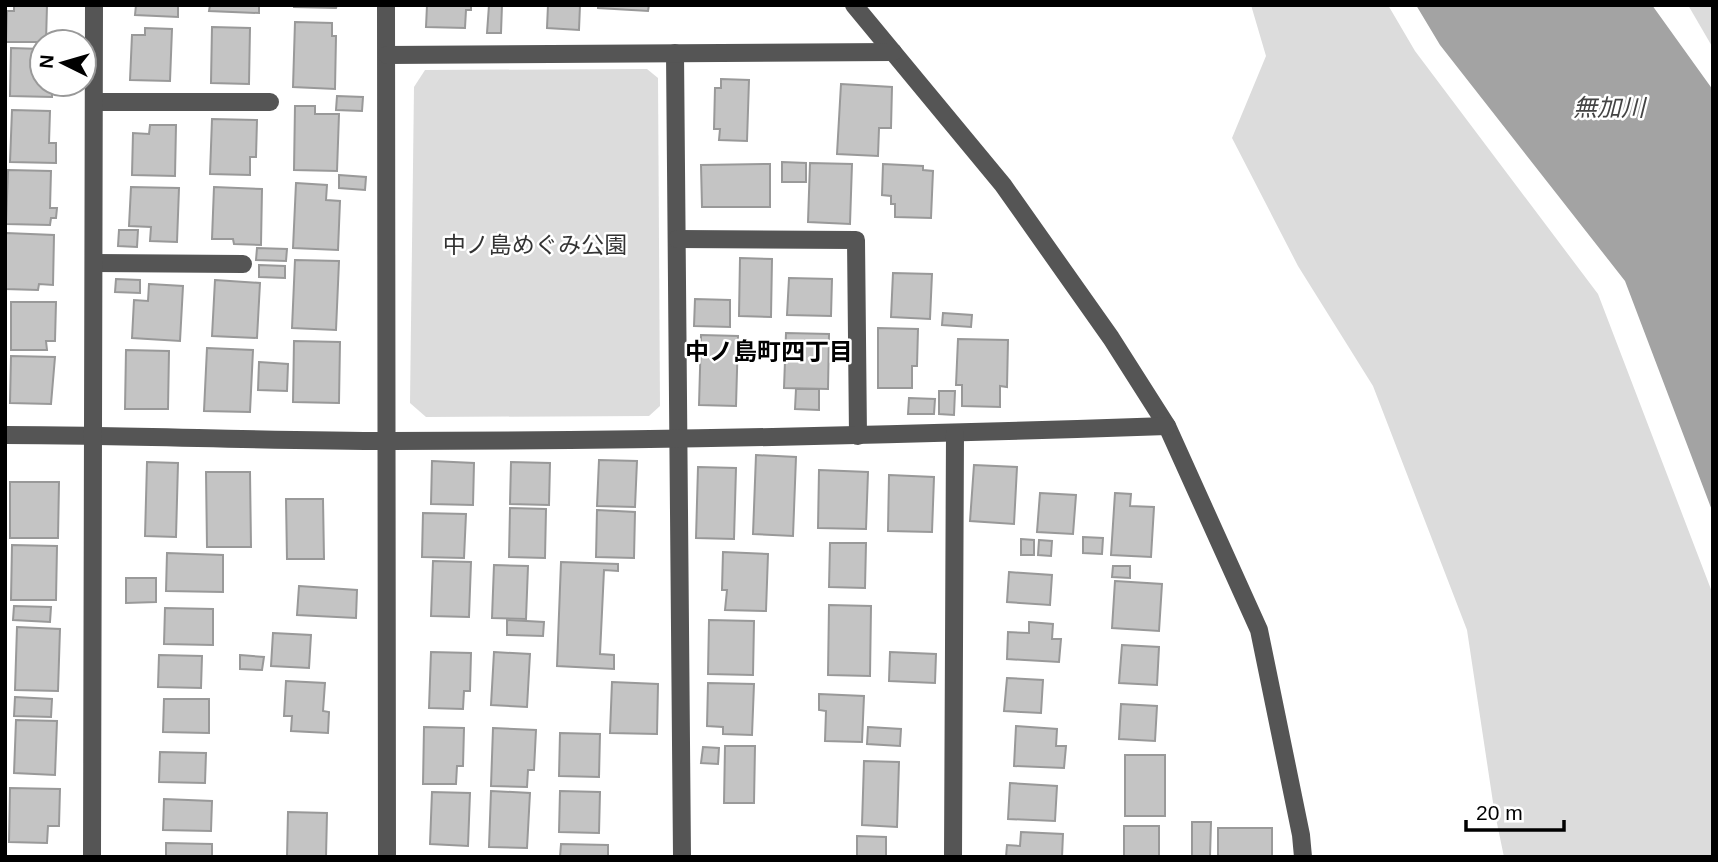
<svg xmlns="http://www.w3.org/2000/svg" width="1718" height="862" viewBox="0 0 1718 862" font-family="Helvetica,'Noto Sans JP',sans-serif">
<rect width="100%" height="100%" fill="#fff"/>
<g fill="#dcdcdc">
<path d="M1251,5H1388L1415,51L1598,294L1712,592L1713,857H1504L1494,809L1467,630L1373,386L1298,266L1232,138L1266,56Z"/>
<path d="M1688,5H1713V48Z"/>
<path d="M647,69L658,78L660,406L649,416L426,417L410,403L414,87L425,70Z"/>
</g>
<path fill="#a3a3a3" d="M1416,5H1652L1713,90V513L1625,281L1440,45Z"/>
<g fill="#c4c4c4" stroke="#999" stroke-width="2">
<path d="M14,5H47L46,42H6L7,11H14Z"/>
<path d="M136,5H178V17L135,15Z"/>
<path d="M210,5H259V13L209,11Z"/>
<path d="M294,5H337L336,8L294,7Z"/>
<path d="M427,5H471V10H466L465,28L426,27Z"/>
<path d="M489,5H502L501,33H487Z"/>
<path d="M548,5H580L579,30L547,28Z"/>
<path d="M598,5H649L648,11L598,8Z"/>
<path d="M295,22L332,23V36H336L335,89L293,87Z"/>
<path d="M212,27L250,28L249,84L211,83Z"/>
<path d="M145,28L172,29L170,81L130,80L132,35H145Z"/>
<path d="M11,48L42,49V84H52V97L10,96Z"/>
<path d="M721,79L749,80L747,141L719,140L720,129H714L715,88H721Z"/>
<path d="M841,84L892,87L891,128H879L878,156L837,154Z"/>
<path d="M337,96L363,97L362,111L336,110Z"/>
<path d="M295,106H315V114H339L337,171L294,170Z"/>
<path d="M12,110L50,111L49,143H56V163L10,162Z"/>
<path d="M212,119L257,120L256,157H250V175L210,174Z"/>
<path d="M150,125H176L175,176L132,175L133,133L149,134Z"/>
<path d="M782,162L806,163V182H782Z"/>
<path d="M810,163L852,164L850,224L808,222Z"/>
<path d="M770,164V207H702L701,165Z"/>
<path d="M883,164L923,166V170L933,171L931,218L895,217V204H891V196L882,195Z"/>
<path d="M8,170L51,171L50,208H57L56,218H51L50,225L6,224Z"/>
<path d="M339,175L366,177L365,190L339,188Z"/>
<path d="M296,183L327,185L326,200L340,201L338,250L293,248Z"/>
<path d="M131,187L179,188L177,242L150,241L151,227L129,226Z"/>
<path d="M214,187L262,189L261,245L234,244L233,239H212Z"/>
<path d="M119,230H138L137,247L118,246Z"/>
<path d="M6,233L54,235L53,285L39,284L38,290L5,289Z"/>
<path d="M257,248L287,249L286,261L256,260Z"/>
<path d="M740,258L772,259L771,317L739,316Z"/>
<path d="M295,260L339,261L336,330L292,328Z"/>
<path d="M259,265L285,266V278L259,277Z"/>
<path d="M893,273L932,274L930,319L891,317Z"/>
<path d="M789,278L832,279L831,316L787,315Z"/>
<path d="M116,279L140,280V293L115,292Z"/>
<path d="M215,280L260,283L257,338L212,336Z"/>
<path d="M149,284L183,286L180,341L132,338L134,300L148,301Z"/>
<path d="M695,299L730,300V327L694,326Z"/>
<path d="M11,302H56L55,341H46L47,350H11Z"/>
<path d="M943,313L972,315L971,327L942,325Z"/>
<path d="M878,328L918,329L917,366H912V388H878Z"/>
<path d="M786,333L829,334L828,389L784,388Z"/>
<path d="M701,335L738,336L736,406L699,405Z"/>
<path d="M958,339L1008,340L1007,387L1000,386V407L962,406V385H956Z"/>
<path d="M294,341L340,342L339,403L293,402Z"/>
<path d="M207,348L253,350L250,412L204,411Z"/>
<path d="M126,350L169,351L168,409H125Z"/>
<path d="M11,356L55,357L51,404L10,403Z"/>
<path d="M259,362L288,364L287,391L258,390Z"/>
<path d="M796,389H819V410L795,409Z"/>
<path d="M939,391H955L954,415L939,414Z"/>
<path d="M909,398L935,399L934,414H908Z"/>
<path d="M756,455L796,457L793,536L753,534Z"/>
<path d="M599,460L637,461L635,507L597,506Z"/>
<path d="M432,461L474,463L473,505L431,504Z"/>
<path d="M147,462L178,463L176,537L145,536Z"/>
<path d="M511,462L550,463L549,505L510,504Z"/>
<path d="M974,465L1017,467L1014,524L970,521Z"/>
<path d="M698,467L736,468L734,539L696,538Z"/>
<path d="M819,470L868,472L866,529L818,528Z"/>
<path d="M206,472H250L251,547H207Z"/>
<path d="M889,475L934,477L932,532L888,531Z"/>
<path d="M10,482H59L58,538H10Z"/>
<path d="M1040,493L1076,495L1073,534L1037,532Z"/>
<path d="M1115,493L1131,494L1130,506L1154,507L1151,557L1111,555Z"/>
<path d="M286,499H323L324,559H287Z"/>
<path d="M510,508L546,509L545,558L509,557Z"/>
<path d="M597,510L635,512L634,558L596,557Z"/>
<path d="M423,513L466,514L464,558L422,557Z"/>
<path d="M1083,537L1103,538L1102,554L1083,553Z"/>
<path d="M1021,539L1034,540V555H1021Z"/>
<path d="M1039,540L1052,541L1051,556L1038,555Z"/>
<path d="M830,543H866L865,588L829,587Z"/>
<path d="M12,545L57,546L56,600H11Z"/>
<path d="M723,552L768,554L766,611L725,610L727,590H722Z"/>
<path d="M167,553L223,555V592L166,591Z"/>
<path d="M433,561L471,562L469,617L431,616Z"/>
<path d="M561,562L618,564V571L604,570L600,654L614,655V669L557,666Z"/>
<path d="M494,565L528,566L526,619L492,618Z"/>
<path d="M1113,566H1130V578L1112,577Z"/>
<path d="M1009,572L1052,575L1050,605L1007,602Z"/>
<path d="M126,578H156V602L126,603Z"/>
<path d="M1115,581L1162,584L1159,631L1112,628Z"/>
<path d="M299,586L357,590L356,618L297,615Z"/>
<path d="M829,605L871,606L870,676L828,675Z"/>
<path d="M14,606L51,607L50,622L13,620Z"/>
<path d="M165,608L213,609V645L164,644Z"/>
<path d="M507,620L544,622L543,636L507,635Z"/>
<path d="M709,620L754,621L753,675L708,674Z"/>
<path d="M1029,622L1053,624L1052,639H1061L1059,662L1007,659L1008,632L1029,633Z"/>
<path d="M17,627L60,629L58,691L15,690Z"/>
<path d="M273,633L311,635L309,668L271,666Z"/>
<path d="M1122,645L1159,647L1157,685L1119,683Z"/>
<path d="M431,652L471,653L470,691H464L463,709L429,708Z"/>
<path d="M494,652L530,654L527,707L491,705Z"/>
<path d="M890,652L936,654L935,683L889,681Z"/>
<path d="M159,655L202,656L201,688L158,687Z"/>
<path d="M240,655L264,657L262,670L240,669Z"/>
<path d="M1007,678L1043,680L1041,713L1004,711Z"/>
<path d="M286,681L325,683L323,711L329,712L328,733L291,731L292,716H284Z"/>
<path d="M612,682L658,684L657,734L610,733Z"/>
<path d="M708,683L754,684L752,735L723,734V727L707,726Z"/>
<path d="M819,694L864,696L862,742L825,741L826,711L819,710Z"/>
<path d="M15,697L52,699L51,717L14,716Z"/>
<path d="M164,699H209V733L163,732Z"/>
<path d="M1121,704L1157,706L1155,741L1119,739Z"/>
<path d="M16,720L57,721L55,775L14,773Z"/>
<path d="M1016,726L1057,729L1056,746H1066L1064,768L1014,766Z"/>
<path d="M424,727L464,728L463,766H457L456,784H423Z"/>
<path d="M868,727L901,729L900,746L867,744Z"/>
<path d="M493,728L536,730L534,770H528L527,787L491,786Z"/>
<path d="M560,733L600,734L599,777L559,776Z"/>
<path d="M725,746H755L754,803H724Z"/>
<path d="M703,747L719,748L718,764L701,763Z"/>
<path d="M160,752L206,753L205,783L159,782Z"/>
<rect x="1125" y="755" width="40" height="61"/>
<path d="M864,761L899,762L897,827L862,825Z"/>
<path d="M1010,783L1057,786L1055,821L1008,819Z"/>
<path d="M10,788L60,789L59,826H48L47,843L9,842Z"/>
<path d="M491,791L530,793L527,848L489,847Z"/>
<path d="M560,791L600,792L599,833L559,832Z"/>
<path d="M432,792L470,793L468,846L430,844Z"/>
<path d="M164,799L212,801L211,831L163,830Z"/>
<path d="M288,812L327,813L326,857H287Z"/>
<path d="M1192,822H1211L1210,857H1192Z"/>
<rect x="1124" y="826" width="35" height="31"/>
<rect x="1218" y="828" width="54" height="29"/>
<path d="M1021,832L1063,834L1062,857H1006L1007,845L1020,846Z"/>
<path d="M857,836L886,837V857H857Z"/>
<path d="M166,843L212,844V857H166Z"/>
<path d="M561,844L608,845V857H560Z"/>
</g>
<g fill="none" stroke-linecap="round" stroke-linejoin="round">
<g stroke="#555" stroke-width="18">
<path d="M386,5L387,857"/>
<path d="M854,5L1003,185L1111,338L1167,426L1259,630L1301,835L1303,857"/>
<path d="M675,53L682,857"/>
<path d="M387,55L893,52"/>
<path d="M94,102H270"/>
<path d="M677,239L856,240L858,436"/>
<path d="M94,263L243,264"/>
<path d="M5,435C134,435 262,441 391,441C650,441 908,435 1167,426"/>
<path d="M92,857L94,5"/>
<path d="M953,857L955,434"/>
</g>
</g>
<g text-anchor="middle" dominant-baseline="central" stroke-width="5" stroke-linejoin="round" paint-order="stroke">
<g font-size="23" fill="#333" stroke="#fff">
<text x="535" y="245">中ノ島めぐみ公園</text>
</g>
<g font-size="24" font-style="italic" fill="#444" stroke="#fff">
<text x="1609" y="107">無加川</text>
</g>
<g font-size="24" font-weight="bold" fill="#000" stroke="#fff">
<text x="769" y="351">中ノ島町四丁目</text>
</g>
</g>
<rect width="1718" height="862" fill="none" stroke="#000000" stroke-width="14"/>
<g transform="translate(63 63) rotate(275)"><circle r="33" fill="#ffffff" stroke="#999999" stroke-width="2"/>
<path d="M0-5L12 26L0 18L-12 26Z" fill="#000000"/>
<text y="-10" font-size="19" font-weight="bold" text-anchor="middle" fill="#000000">N</text>
</g>
<path d="M1466 820v10h98v-10" fill="none" stroke="#000000" stroke-width="3.5"/>
<text x="1476" y="820" font-size="21" fill="#000000" stroke="#ffffff" stroke-width="5" paint-order="stroke">20 m</text>
</svg>
